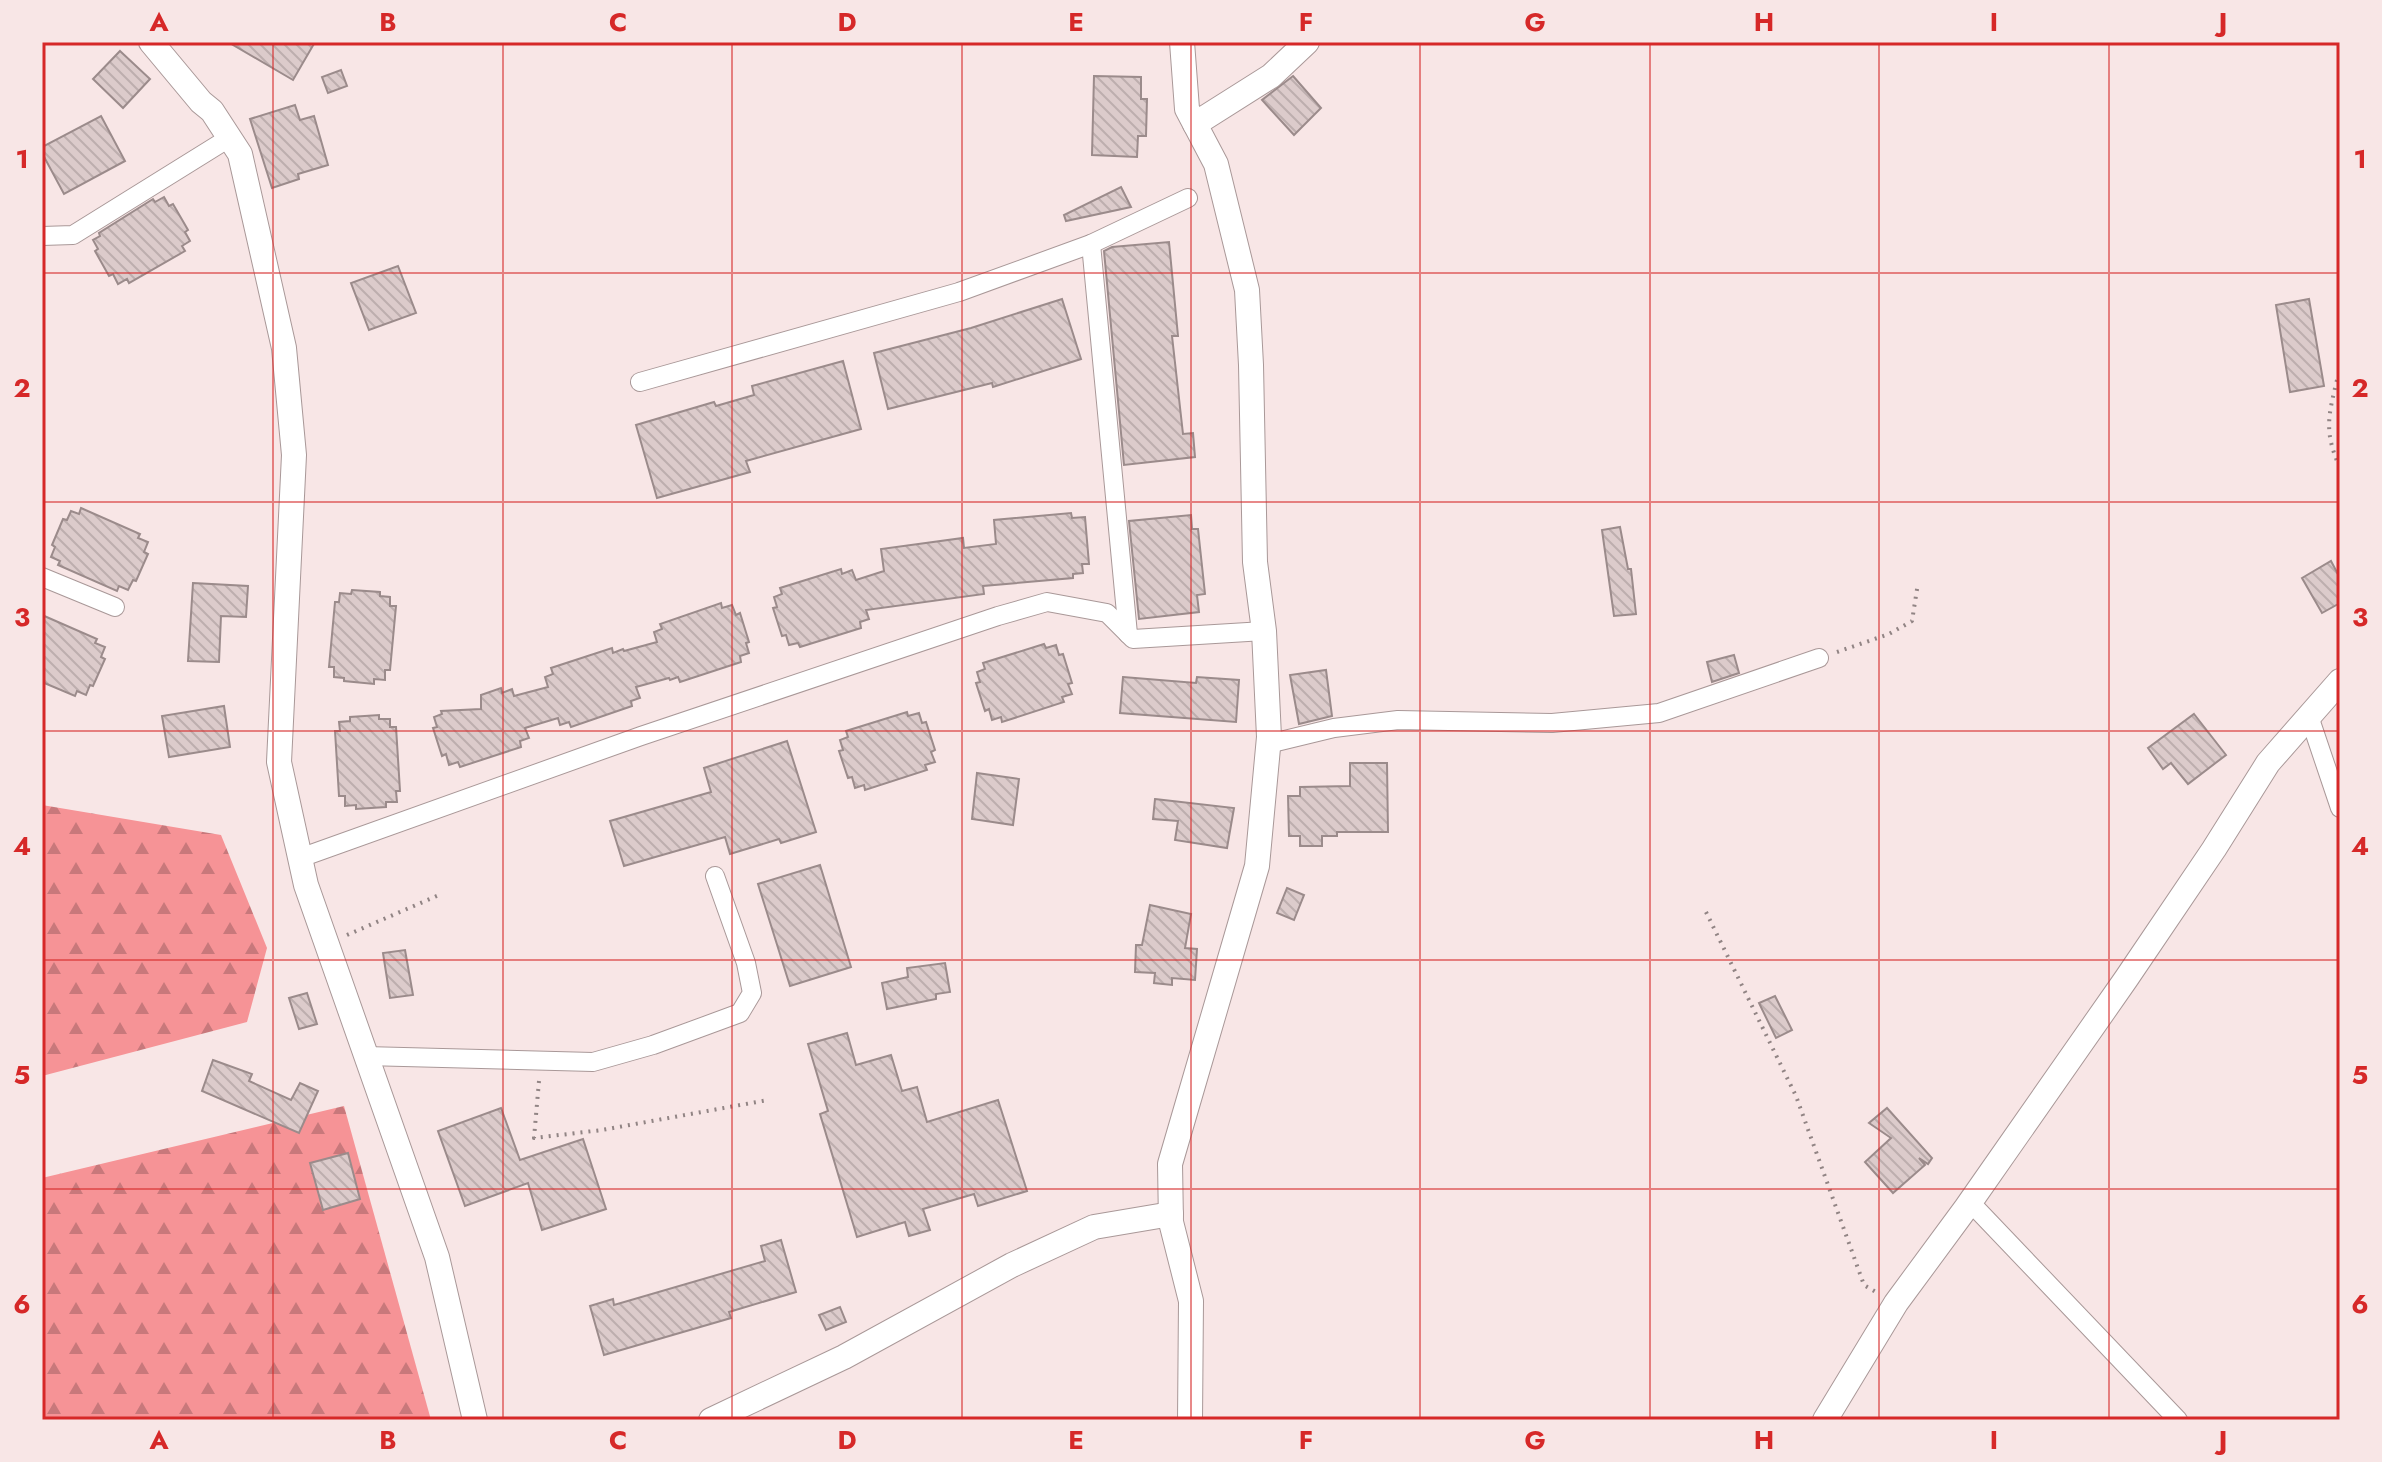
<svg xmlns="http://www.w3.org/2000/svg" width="2382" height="1462" viewBox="0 0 2382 1462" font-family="Jost,sans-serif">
<defs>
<pattern id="forest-firs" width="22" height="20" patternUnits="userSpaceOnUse" patternTransform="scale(2)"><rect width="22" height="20" fill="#f69396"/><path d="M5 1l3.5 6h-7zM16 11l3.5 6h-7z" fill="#c8787b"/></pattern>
<pattern id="building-back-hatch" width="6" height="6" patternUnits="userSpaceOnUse" patternTransform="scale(2)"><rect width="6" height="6" fill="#dccbcb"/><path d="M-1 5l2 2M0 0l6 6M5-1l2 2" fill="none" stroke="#bdaeae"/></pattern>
</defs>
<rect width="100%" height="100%" fill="#f8e6e6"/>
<g fill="url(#forest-firs)">
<path d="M42,805L221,835L267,948L247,1022L42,1076Z"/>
<path d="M344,1106L431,1420H42V1178Z"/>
</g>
<g fill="url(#building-back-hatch)" stroke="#9b8b8b" stroke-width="2">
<path d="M228,42H315L293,80Z"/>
<path d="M120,51L150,79L123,108L93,79Z"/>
<path d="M341,70L347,86L328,93L322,77Z"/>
<path d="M1094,76L1141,77V99H1147L1146,136H1138L1137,157L1092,155Z"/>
<path d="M1293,76L1321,108L1294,135L1262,100Z"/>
<path d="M295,105L300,120L314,116L328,165L298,174L299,179L272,188L250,119Z"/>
<path d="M101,116L125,161L64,194L42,153V147Z"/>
<path d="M1121,187L1131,207L1066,221L1064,215Z"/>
<path d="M164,197L169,206L173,204L188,230L185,232L190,241L182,246L185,251L129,283L127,279L118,284L113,274L109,276L95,251L98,249L93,240L100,236L99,233L153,199L155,202Z"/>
<path d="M1169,242L1178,336H1172L1183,434L1193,433L1195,457L1124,465L1104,251L1112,247Z"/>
<path d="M398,266L416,313L369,330L351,283Z"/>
<path d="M1062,299L1081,359L993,387L992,383L888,409L874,353L971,328Z"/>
<path d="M2309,299L2324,386L2290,392L2276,305Z"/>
<path d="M843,361L861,429L746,461L750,472L657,498L636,425L714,402L716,406L754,395L752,386Z"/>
<path d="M81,508L140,534L138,538L148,542L144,552L148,554L136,581L133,580L128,590L119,586L117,591L58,565L60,561L51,557L55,547L52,545L63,519L67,520L71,511L79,514Z"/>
<path d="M1071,513L1072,518L1085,517L1089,564H1082L1083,573L1073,574V578L983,586L984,594L866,610L869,619L860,622L861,628L800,647L798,643L789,645L786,635L782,636L773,608L777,607L774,597L782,594L780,588L841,569L842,574L852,570L856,580L884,571L881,549L963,538L964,548L996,544L994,520Z"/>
<path d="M1191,515L1192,529H1198L1205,594L1197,595L1199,612L1139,619L1129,521Z"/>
<path d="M1620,527L1628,569H1631L1636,614L1614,616L1602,530Z"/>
<path d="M2331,561L2340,578V603L2322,613L2302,578Z"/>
<path d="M193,583L248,586L246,617L221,616L219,662L188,661Z"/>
<path d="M352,590L380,592V596L390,597V606H396L390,670H385V680L374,679V684L344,681V678L334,677V667H329L335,602H339L340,593L351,594Z"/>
<path d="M721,603L722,608L732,605L736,615L740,613L749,642L746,643L749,653L740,656L741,662L680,682L678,677L670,680L669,678L636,687L640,698L631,701L632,706L571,727L569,722L560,725L558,718L525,728L529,738L520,741L521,747L460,767L458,762L449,765L446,754L442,756L433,728L437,727L434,717L442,714L441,711L481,709V695L501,688L502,693L512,689L514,696L548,687L545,677L553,674L551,668L612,648L613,653L623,649L624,651L657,642L654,632L662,629L660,624Z"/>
<path d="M42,615L97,639L95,643L105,647L101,657L105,659L93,686L90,685L86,695L77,691L75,696L42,682Z"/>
<path d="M1044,644L1046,648L1056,645L1059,655L1063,654L1072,683L1068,684L1072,694L1062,697L1064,702L1002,722L1001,717L992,720L989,709L985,711L976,683L980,682L977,672L985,669L983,663Z"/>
<path d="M1734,655L1739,673L1712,682L1707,662Z"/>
<path d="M1326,670L1332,716L1299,724L1290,675Z"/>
<path d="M1123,677L1196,683L1197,677L1239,680L1236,722L1120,713Z"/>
<path d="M224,706L230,747L169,757L162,716Z"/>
<path d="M907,712L908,716L919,713L922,723L926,722L935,750L931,752L935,762L925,765L927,770L865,790L864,785L855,788L852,777L848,778L839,751L843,750L840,740L848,737L846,731Z"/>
<path d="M2194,714L2226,755L2188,784L2171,763L2163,769L2148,748Z"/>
<path d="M379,715V719H390V727H396L400,791H396L397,802H386V807L356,809V805L345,806V796H339L335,731H340L339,722L350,721V717Z"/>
<path d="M787,741L816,832L781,843L779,839L730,854L725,837L624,866L610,821L711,792L704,768Z"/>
<path d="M1350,763H1387L1388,832H1337V836H1322V846H1300V836H1289L1288,796H1300V787L1350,786Z"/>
<path d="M977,773L1019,779L1013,825L972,819Z"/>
<path d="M1155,799L1234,808L1227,848L1175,840L1178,821L1153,819Z"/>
<path d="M820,865L851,967L790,986L758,884Z"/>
<path d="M1287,888L1304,895L1294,920L1277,913Z"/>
<path d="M1150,905L1191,914L1185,948L1197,949L1195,980L1172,978V985L1154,983L1155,973L1135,972L1136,945H1142Z"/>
<path d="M405,950L413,995L390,998L383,953Z"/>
<path d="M945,963L950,992L936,994V999L887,1009L882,983L908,977L907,968Z"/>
<path d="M307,993L317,1024L299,1029L289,998Z"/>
<path d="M1775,996L1792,1030L1776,1038L1759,1003Z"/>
<path d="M847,1033L856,1065L891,1055L902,1091L917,1087L927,1122L998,1100L1027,1191L978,1206L974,1194L923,1209L930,1230L909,1236L905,1222L857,1237L820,1114L828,1111L808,1044Z"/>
<path d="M213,1060L252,1074L249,1081L291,1100L300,1083L318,1091L299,1133L202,1091Z"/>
<path d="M501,1108L520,1160L583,1139L606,1209L542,1230L528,1183L465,1206L438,1131Z"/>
<path d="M1887,1108L1932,1158L1928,1164L1919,1158L1925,1165L1893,1193L1865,1162L1891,1138L1869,1123Z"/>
<path d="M348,1153L360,1199L323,1210L310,1163Z"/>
<path d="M781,1240L796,1292L729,1312L731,1318L604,1355L590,1306L613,1299L614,1305L765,1261L761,1246Z"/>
<path d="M840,1307L846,1322L826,1330L819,1315Z"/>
</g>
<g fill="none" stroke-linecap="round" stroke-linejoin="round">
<g stroke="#a99898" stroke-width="20">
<g id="street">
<path d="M42,236L73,235L229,138"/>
<path d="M1091,244L1128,634"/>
<path d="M640,382L959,292L1091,244L1188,198"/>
<path d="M42,577L115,607"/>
<path d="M2309,716L2340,808"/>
<path d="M1268,744L1334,728L1398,720L1552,723L1659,713L1819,658"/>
<path d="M300,858L641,736L998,616L1047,602L1107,613L1133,639L1264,631"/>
<path d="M365,1056L593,1062L653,1045L740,1013L752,993L746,963L715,876"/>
<path d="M1970,1202L2178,1420"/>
</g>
</g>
<g stroke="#a99898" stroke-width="26">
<g id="secondary">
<path d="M151,42L201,102L212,111L240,154L284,348L294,455L279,762L306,885L437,1257L475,1420"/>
<path d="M1182,42L1187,109L1216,164L1247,290L1251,365L1255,562L1264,631L1269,737L1257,866L1170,1164L1171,1222L1191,1301L1190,1420"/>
<path d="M1195,124L1271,76L1307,42"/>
<path d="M711,1420L844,1357L1012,1265L1094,1227L1171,1214"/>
<path d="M1825,1420L1896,1303L1966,1208L2126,979L2214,849L2268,763L2340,681"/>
</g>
</g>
<g stroke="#918484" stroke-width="4" stroke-dasharray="2 6" stroke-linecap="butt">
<path d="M2337,380C2328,417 2324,432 2340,468"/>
<path d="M1837,652L1889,634L1912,621L1918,583"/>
<path d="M1706,912L1796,1096L1864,1285L1876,1292"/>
<path d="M347,935L439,895"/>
<path d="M539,1081L534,1138L602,1130L768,1100"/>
</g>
<use href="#street" stroke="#fff" stroke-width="18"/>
<use href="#secondary" stroke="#fff" stroke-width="24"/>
</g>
<path fill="none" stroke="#d62828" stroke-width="2" stroke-opacity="0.55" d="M273,42V1420M503,42V1420M732,42V1420M962,42V1420M1191,42V1420M1420,42V1420M1650,42V1420M1879,42V1420M2109,42V1420M42,273H2340M42,502H2340M42,731H2340M42,960H2340M42,1189H2340"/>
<rect width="2382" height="1462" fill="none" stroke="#f8e6e6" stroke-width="88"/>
<rect x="44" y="44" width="2294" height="1374" fill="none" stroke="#d62828" stroke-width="3"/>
<g font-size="26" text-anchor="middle" font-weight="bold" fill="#d62828">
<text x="159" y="31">A</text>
<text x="388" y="31">B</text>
<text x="618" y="31">C</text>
<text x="847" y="31">D</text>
<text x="1076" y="31">E</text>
<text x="1306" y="31">F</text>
<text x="1535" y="31">G</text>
<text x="1764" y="31">H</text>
<text x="1994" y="31">I</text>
<text x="2223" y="31">J</text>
<text x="22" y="168">1</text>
<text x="2360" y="168">1</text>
<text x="22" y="397">2</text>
<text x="2360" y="397">2</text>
<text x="22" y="626">3</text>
<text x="2360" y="626">3</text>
<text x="22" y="855">4</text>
<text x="2360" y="855">4</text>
<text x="22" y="1084">5</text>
<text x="2360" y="1084">5</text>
<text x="22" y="1313">6</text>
<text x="2360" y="1313">6</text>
<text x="159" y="1449">A</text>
<text x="388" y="1449">B</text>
<text x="618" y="1449">C</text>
<text x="847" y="1449">D</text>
<text x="1076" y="1449">E</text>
<text x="1306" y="1449">F</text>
<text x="1535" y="1449">G</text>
<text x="1764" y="1449">H</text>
<text x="1994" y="1449">I</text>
<text x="2223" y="1449">J</text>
</g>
</svg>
